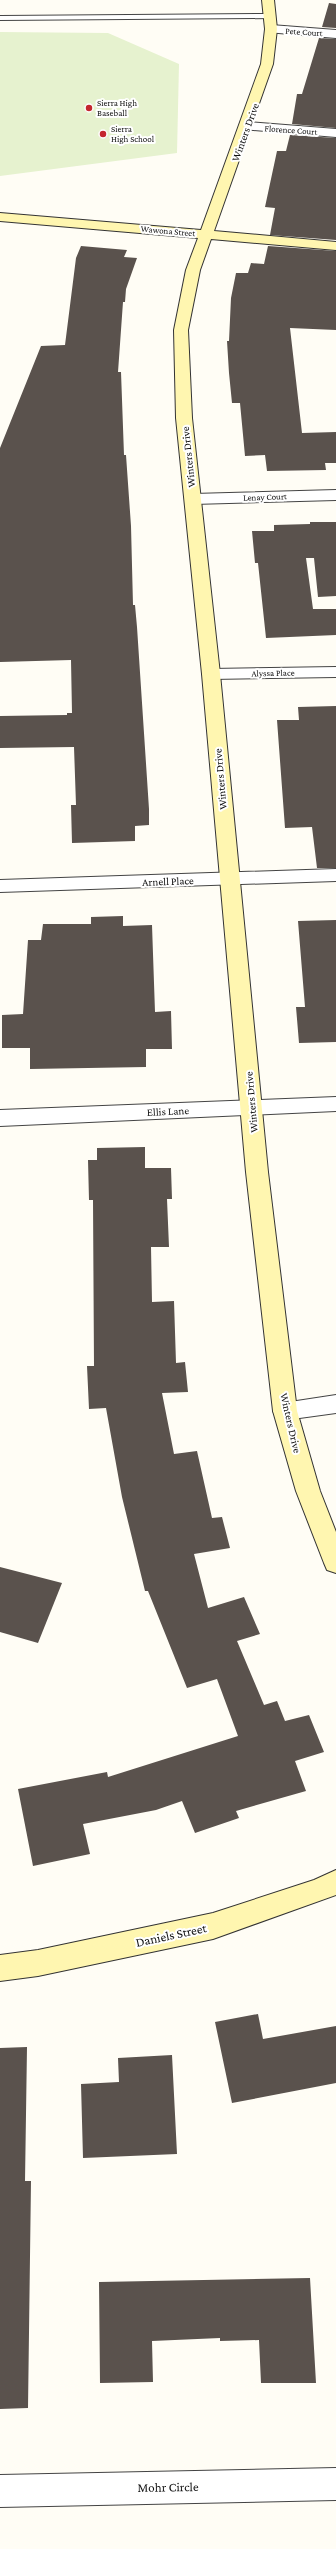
<svg xmlns="http://www.w3.org/2000/svg" width="336" height="2549" viewBox="0 0 336 2549" font-family="'Crimson Pro',serif">
<rect width="100%" height="100%" fill="#fffdf5"/>
<path fill="#e6f2cf" d="M0,32L108,33L179,64L177,153L0,176Z"/>
<g fill="#5a524d">
<path d="M329,3L336,4V28L322,27Z"/>
<path d="M319,38L336,39V128L292,124L297,94H302Z"/>
<path d="M290,135L336,138V240L270,235L275,208L265,207L277,151H286Z"/>
<path d="M81,246L127,250L124,257L137,258L126,289L125,302H123L118,372H121L124,455H126L131,526L133,605H135L137,627L149,809V825L135,826V841L72,843L71,805H76L74,747L0,748V716L67,715V713H72L71,660L0,662V448L41,346L65,345L76,258Z"/>
<path d="M268,246L336,251V330L290,328L302,433L336,432V463H325L326,470L267,471L265,455L245,456L240,403H232L229,373L227,341H229L231,298L236,273H248L251,263L264,264Z"/>
<path d="M310,522H336V596L318,597L314,558H306L313,609H336V635L266,638L258,563H255L252,531H274V525L310,524Z"/>
<path d="M336,706V868H317L312,827L285,828L277,720H299L298,707Z"/>
<path d="M123,916V926L152,925L155,1012L171,1011L172,1049H146V1067L30,1069V1048H2V1015L23,1014L28,940H41L43,924H91V917Z"/>
<path d="M336,920V1042L299,1043L296,1007H305L298,921Z"/>
<path d="M145,1147V1168H171L172,1199H167L169,1247H151L152,1302L174,1301L176,1363L185,1362L188,1392L162,1393L174,1454L197,1451L212,1518L222,1517L230,1548L194,1554L208,1608L244,1597L260,1634L237,1641L264,1705L277,1701L285,1721L309,1715L324,1752L295,1761L306,1791L236,1811L239,1818L195,1833L182,1801L156,1810L83,1824L90,1854L33,1866L18,1789L107,1772L108,1777L238,1736L217,1679L187,1688L148,1591H145L122,1497L106,1408L89,1409L87,1366H94L93,1200H89L88,1160H97V1148Z"/>
<path d="M0,1567L62,1583L38,1643L0,1632Z"/>
<path d="M258,2014L263,2039L336,2026V2083L232,2103L215,2022Z"/>
<path d="M27,2047L25,2181H31L28,2408L0,2409V2048Z"/>
<path d="M172,2055L177,2154L83,2158L81,2084L119,2082L118,2058Z"/>
<path d="M310,2278L316,2383H261L259,2340L220,2341V2338L152,2341L153,2382L100,2383L99,2282Z"/>
</g>
<g fill="none" stroke-linecap="round" stroke-linejoin="round">
<g stroke="#444" stroke-width="2">
<path id="lane" d="M270,14H273V18L0,20V16Z"/>
</g>
<g stroke="#444" stroke-width="2">
<g id="street">
<path d="M271,25L336,30V38L267,32L265,29Z"/>
<path d="M247,122L336,129V137L242,129L240,126Z"/>
<path d="M336,490V500L193,504L185,499L193,494Z"/>
<path d="M336,667V677L211,679L205,678L202,674L205,670L211,669Z"/>
<path d="M336,869V881L0,892V880Z"/>
<path d="M336,1097V1111L0,1126V1110Z"/>
<path d="M336,1395V1413L285,1420L277,1418L273,1411L277,1404Z"/>
<path d="M336,2468V2500L0,2507V2475Z"/>
</g>
</g>
<g stroke="#333" stroke-width="2">
<g id="secondary">
<path d="M262,0H274L277,29L273,64L214,231L336,242V250L211,239L200,270L188,330L192,418L220,674L268,1172L297,1411L320,1491L336,1532V1573L327,1570L324,1563L296,1491L273,1411L246,1172L202,674L176,418L174,330L186,270L198,238L0,221V213L201,230L261,64L265,29Z"/>
<path d="M336,1870V1895L213,1939L38,1976L0,1981V1955L38,1950L213,1913L314,1880Z"/>
</g>
</g>
<use href="#lane" fill="#fff" fill-rule="evenodd"/>
<use href="#street" fill="#fff" fill-rule="evenodd"/>
<use href="#secondary" fill="#fff6b0" fill-rule="evenodd"/>
</g>
<g fill="#c4262e" stroke="#fff" stroke-width="1.5">
<circle cx="89" cy="108" r="4"/>
<circle cx="103" cy="134" r="4"/>
</g>
<g text-anchor="middle" dominant-baseline="central" stroke-width="4" stroke-linejoin="round" paint-order="stroke">
<g font-size="9" fill="#111" stroke="#fff">
<text transform="translate(304 32) rotate(4)">Pete Court</text>
<text transform="translate(291 130) rotate(4)">Florence Court</text>
<text transform="translate(168 231) rotate(5)">Wawona Street</text>
<text transform="translate(265 497) rotate(-2)">Lenay Court</text>
<text transform="translate(273 673) rotate(-1)">Alyssa Place</text>
</g>
<g font-size="9" fill="#111" stroke="#fff" text-anchor="start">
<text x="97" y="103">Sierra High<tspan x="97" dy="10">Baseball</tspan></text>
<text x="111" y="129">Sierra<tspan x="111" dy="10">High School</tspan></text>
</g>
<g font-size="11" fill="#111" stroke="#fff">
<text transform="translate(245 132) rotate(-70)">Winters Drive</text>
<text transform="translate(188 457) rotate(-96)">Winters Drive</text>
<text transform="translate(220 779) rotate(-95)">Winters Drive</text>
<text transform="translate(168 881) rotate(-2)">Arnell Place</text>
<text transform="translate(251 1102) rotate(-95)">Winters Drive</text>
<text transform="translate(168 1111) rotate(-3)">Ellis Lane</text>
<text transform="translate(291 1423) rotate(77)">Winters Drive</text>
</g>
<g font-size="13" fill="#111" stroke="#fff">
<text transform="translate(171 1935) rotate(-12)">Daniels Street</text>
<text transform="translate(168 2487) rotate(-1)">Mohr Circle</text>
</g>
</g>
</svg>
